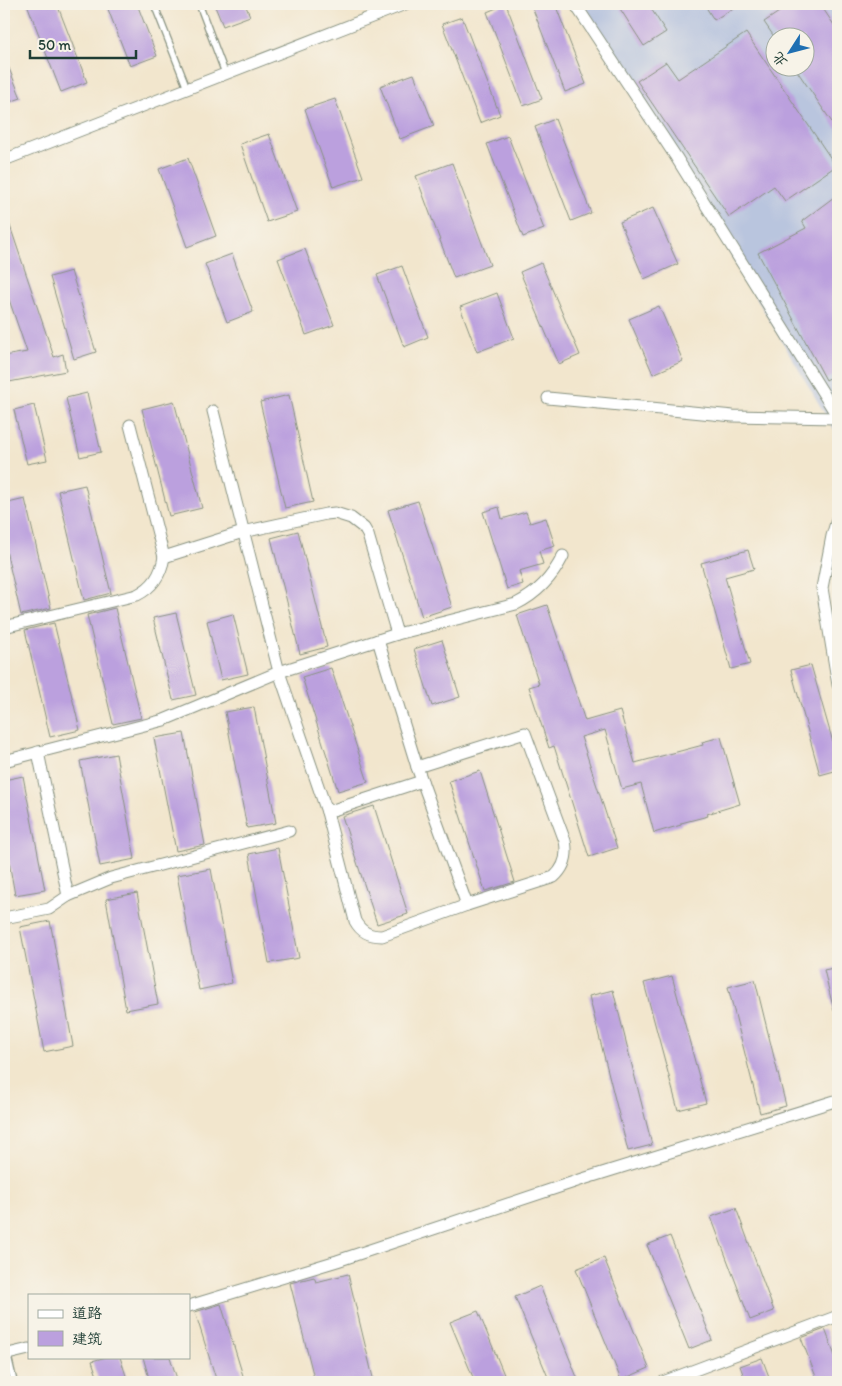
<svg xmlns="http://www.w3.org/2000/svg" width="842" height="1386" viewBox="0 0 842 1386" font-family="Itim,'LXGW WenKai TC',sans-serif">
<rect width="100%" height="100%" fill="#f7f3e8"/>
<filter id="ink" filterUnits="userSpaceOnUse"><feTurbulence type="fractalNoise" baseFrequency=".02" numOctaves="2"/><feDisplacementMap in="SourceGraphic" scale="10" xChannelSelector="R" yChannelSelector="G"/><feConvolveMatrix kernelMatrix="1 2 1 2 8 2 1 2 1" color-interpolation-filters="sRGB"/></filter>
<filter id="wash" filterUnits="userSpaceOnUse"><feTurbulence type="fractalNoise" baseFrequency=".0096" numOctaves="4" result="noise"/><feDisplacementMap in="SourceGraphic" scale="20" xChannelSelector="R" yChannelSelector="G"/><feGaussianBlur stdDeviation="1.12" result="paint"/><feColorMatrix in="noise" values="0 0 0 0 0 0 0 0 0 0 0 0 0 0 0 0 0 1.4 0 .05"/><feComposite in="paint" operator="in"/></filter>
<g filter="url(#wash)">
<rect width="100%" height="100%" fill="#f2e6cd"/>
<path fill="#b9c5de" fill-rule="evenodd" d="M583,4H838V436ZM774,38H804V68H774Z"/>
<g id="blocks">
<g fill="#bba0de">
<path d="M27,4H57L87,82L61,92Z"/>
<path d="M106,4H137L157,56L130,66Z"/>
<path d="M214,4H245L250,16L223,26Z"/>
<path d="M506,4L542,99L523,106L487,12Z"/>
<path d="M531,4H555L586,84L565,92Z"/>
<path d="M617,4H648L666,32L644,46Z"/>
<path d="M704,4H740L714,20Z"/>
<path d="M791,4H820L838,31V131L795,68H804V38H775L764,22Z"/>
<path d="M462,17L500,115L480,123L442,24Z"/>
<path d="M746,33L836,166L785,201L774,186L729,217L637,81L666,62L678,79Z"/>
<path d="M4,56L21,98L4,104Z"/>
<path d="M414,74L434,126L400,139L380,86Z"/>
<path d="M335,99L363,177L333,187L305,109Z"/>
<path d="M555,119L591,213L571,221L535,127Z"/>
<path d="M269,134L297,212L267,222L240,144Z"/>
<path d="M508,136L544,229L523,237L487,144Z"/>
<path d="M188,158L216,236L187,247L159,169Z"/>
<path d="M452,163L490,265L454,278L416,176Z"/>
<path d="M838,194V373L826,380L758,253L806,228L802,221Z"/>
<path d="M653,208L678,264L644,279L620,222Z"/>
<path d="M6,214L54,357L63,354L66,371L4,383V356L27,352L4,285V215Z"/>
<path d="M305,249L334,325L306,335L278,259Z"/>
<path d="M232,254L253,312L227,322L205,264Z"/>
<path d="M541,263L580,355L559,364L520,272Z"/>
<path d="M402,266L428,337L404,347L377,275Z"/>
<path d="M71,271L96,352L74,359L50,277Z"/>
<path d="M497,293L514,338L477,352L460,307Z"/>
<path d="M659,306L683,361L653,374L629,319Z"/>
<path d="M87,393L101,452L80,457L66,398Z"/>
<path d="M289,395L313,502L285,508L260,402Z"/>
<path d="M174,401L202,508L169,516L142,409Z"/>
<path d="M34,405L47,460L27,464L14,410Z"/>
<path d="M85,485L111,593L84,600L58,491Z"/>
<path d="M25,499L51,608L21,615L4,542V504Z"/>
<path d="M418,501L452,607L422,617L388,510Z"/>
<path d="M499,507L502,519L526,512L530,523L546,518L555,546L539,551L543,564L519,571L523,584L507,589L483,512Z"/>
<path d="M298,531L327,647L300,654L271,538Z"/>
<path d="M748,550L754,569L725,577L750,664L731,669L701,563Z"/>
<path d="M547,605L585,721L620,711L635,763L703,745L702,742L721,737L740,804L707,814L708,816L681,823V825L654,833L641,784L622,789L605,730L581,737L617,848L589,857L554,746L549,748L529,687L539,684L517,615Z"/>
<path d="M115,608L141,718L113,724L87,615Z"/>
<path d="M176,613L196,695L173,700L153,618Z"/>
<path d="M233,614L248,674L221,680L207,621Z"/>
<path d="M54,623L80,730L50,737L25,630Z"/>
<path d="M442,640L460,697L432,706L414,649Z"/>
<path d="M811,665L838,760V770L820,775L791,670Z"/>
<path d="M331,668L368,782L338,791L302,677Z"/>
<path d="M254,707L276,823L247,828L225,712Z"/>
<path d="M184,733L205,845L176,851L154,738Z"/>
<path d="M116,754L135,859L100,866L80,761Z"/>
<path d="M480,771L515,882L485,891L449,781Z"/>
<path d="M23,776L45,890L15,895L4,834V780Z"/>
<path d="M374,806L408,914L377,924L342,816Z"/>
<path d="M278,848L299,958L269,963L249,854Z"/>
<path d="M211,869L232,983L199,990L177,875Z"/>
<path d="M137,893L158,1004L126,1010L106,899Z"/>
<path d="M50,921L73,1046L44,1052L20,927Z"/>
<path d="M838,967V1010L834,1011L824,970Z"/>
<path d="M672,976L706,1103L678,1110L644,983Z"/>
<path d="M755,980L786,1106L760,1113L728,987Z"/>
<path d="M613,990L652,1145L628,1151L589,996Z"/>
<path d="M736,1208L774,1311L750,1320L711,1217Z"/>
<path d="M670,1236L712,1340L689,1349L647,1245Z"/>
<path d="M604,1258L649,1368L621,1380L576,1269Z"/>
<path d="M348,1274L374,1382H315L290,1283L314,1277L316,1282Z"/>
<path d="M540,1286L579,1382H550L515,1297Z"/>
<path d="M221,1304L244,1379L233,1382H217L195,1312Z"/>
<path d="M478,1311L507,1382H475L450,1322Z"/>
<path d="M825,1329L838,1364V1382H818L801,1338Z"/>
<path d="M106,1357H120L128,1382H99L92,1361Z"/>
<path d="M143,1357H170L178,1382H150Z"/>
<path d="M762,1358L771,1382H746L740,1366Z"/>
</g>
</g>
</g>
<g filter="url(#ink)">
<use href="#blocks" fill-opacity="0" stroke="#889280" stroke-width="1"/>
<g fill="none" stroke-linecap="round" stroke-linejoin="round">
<g stroke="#889280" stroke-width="8">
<g id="lane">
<path d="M154,4L187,88"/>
<path d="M199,4L225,73"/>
<path d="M827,399L838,397"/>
<path d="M4,1339L14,1382"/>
</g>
</g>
<g stroke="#889280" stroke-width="13">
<g id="street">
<path d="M575,4L676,157L838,417"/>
<path d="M4,160L405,4"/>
<path d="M548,398L733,416L838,418"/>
<path d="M130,425L164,557L243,532L326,514L335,513L351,518L364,528L368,535L397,634"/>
<path d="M838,516L832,536L822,588L838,685"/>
<path d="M4,627L137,595C153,587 161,575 164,557"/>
<path d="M378,640L417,767L467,905"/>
<path d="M38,752L68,896"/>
<path d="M4,761L164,720L279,672L213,411"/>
<path d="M422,781L327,812L279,672L397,634L516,604C538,593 552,578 563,556"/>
<path d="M327,812L355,921C361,932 369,936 382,936L467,905L554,877C565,867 568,855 565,841L525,733L417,767"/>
<path d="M4,918L49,909L68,896L111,878L289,831"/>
<path d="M189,1306L337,1261L583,1179L838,1100"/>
<path d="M8,1354L29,1349"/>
<path d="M663,1382L838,1316"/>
</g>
</g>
<use href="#lane" stroke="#fff" stroke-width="5.5"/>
<use href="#street" stroke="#fff" stroke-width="11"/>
</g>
</g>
<rect width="842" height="1386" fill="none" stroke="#f7f3e8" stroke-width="20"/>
<rect x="28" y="1294" width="162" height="65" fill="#f7f3e8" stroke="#a1aaa0"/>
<rect x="38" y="1310" width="25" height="8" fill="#ffffff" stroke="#a1aaa0"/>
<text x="72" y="1318" font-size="15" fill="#1f3d34">道路</text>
<rect x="38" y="1331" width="25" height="15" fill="#bba0de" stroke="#a1aaa0"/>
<text x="72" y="1344" font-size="15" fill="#1f3d34">建筑</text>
<g transform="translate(790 52) rotate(234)"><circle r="24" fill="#f7f3e8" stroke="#a1aaa0"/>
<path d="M0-4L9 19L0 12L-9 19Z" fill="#1f6fb2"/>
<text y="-8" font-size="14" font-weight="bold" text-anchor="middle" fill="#1f3d34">北</text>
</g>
<path d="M30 50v8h106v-8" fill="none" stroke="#1f3d34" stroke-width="2.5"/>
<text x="38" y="50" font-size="15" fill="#1f3d34" stroke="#f7f3e8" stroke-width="4" paint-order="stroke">50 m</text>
</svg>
